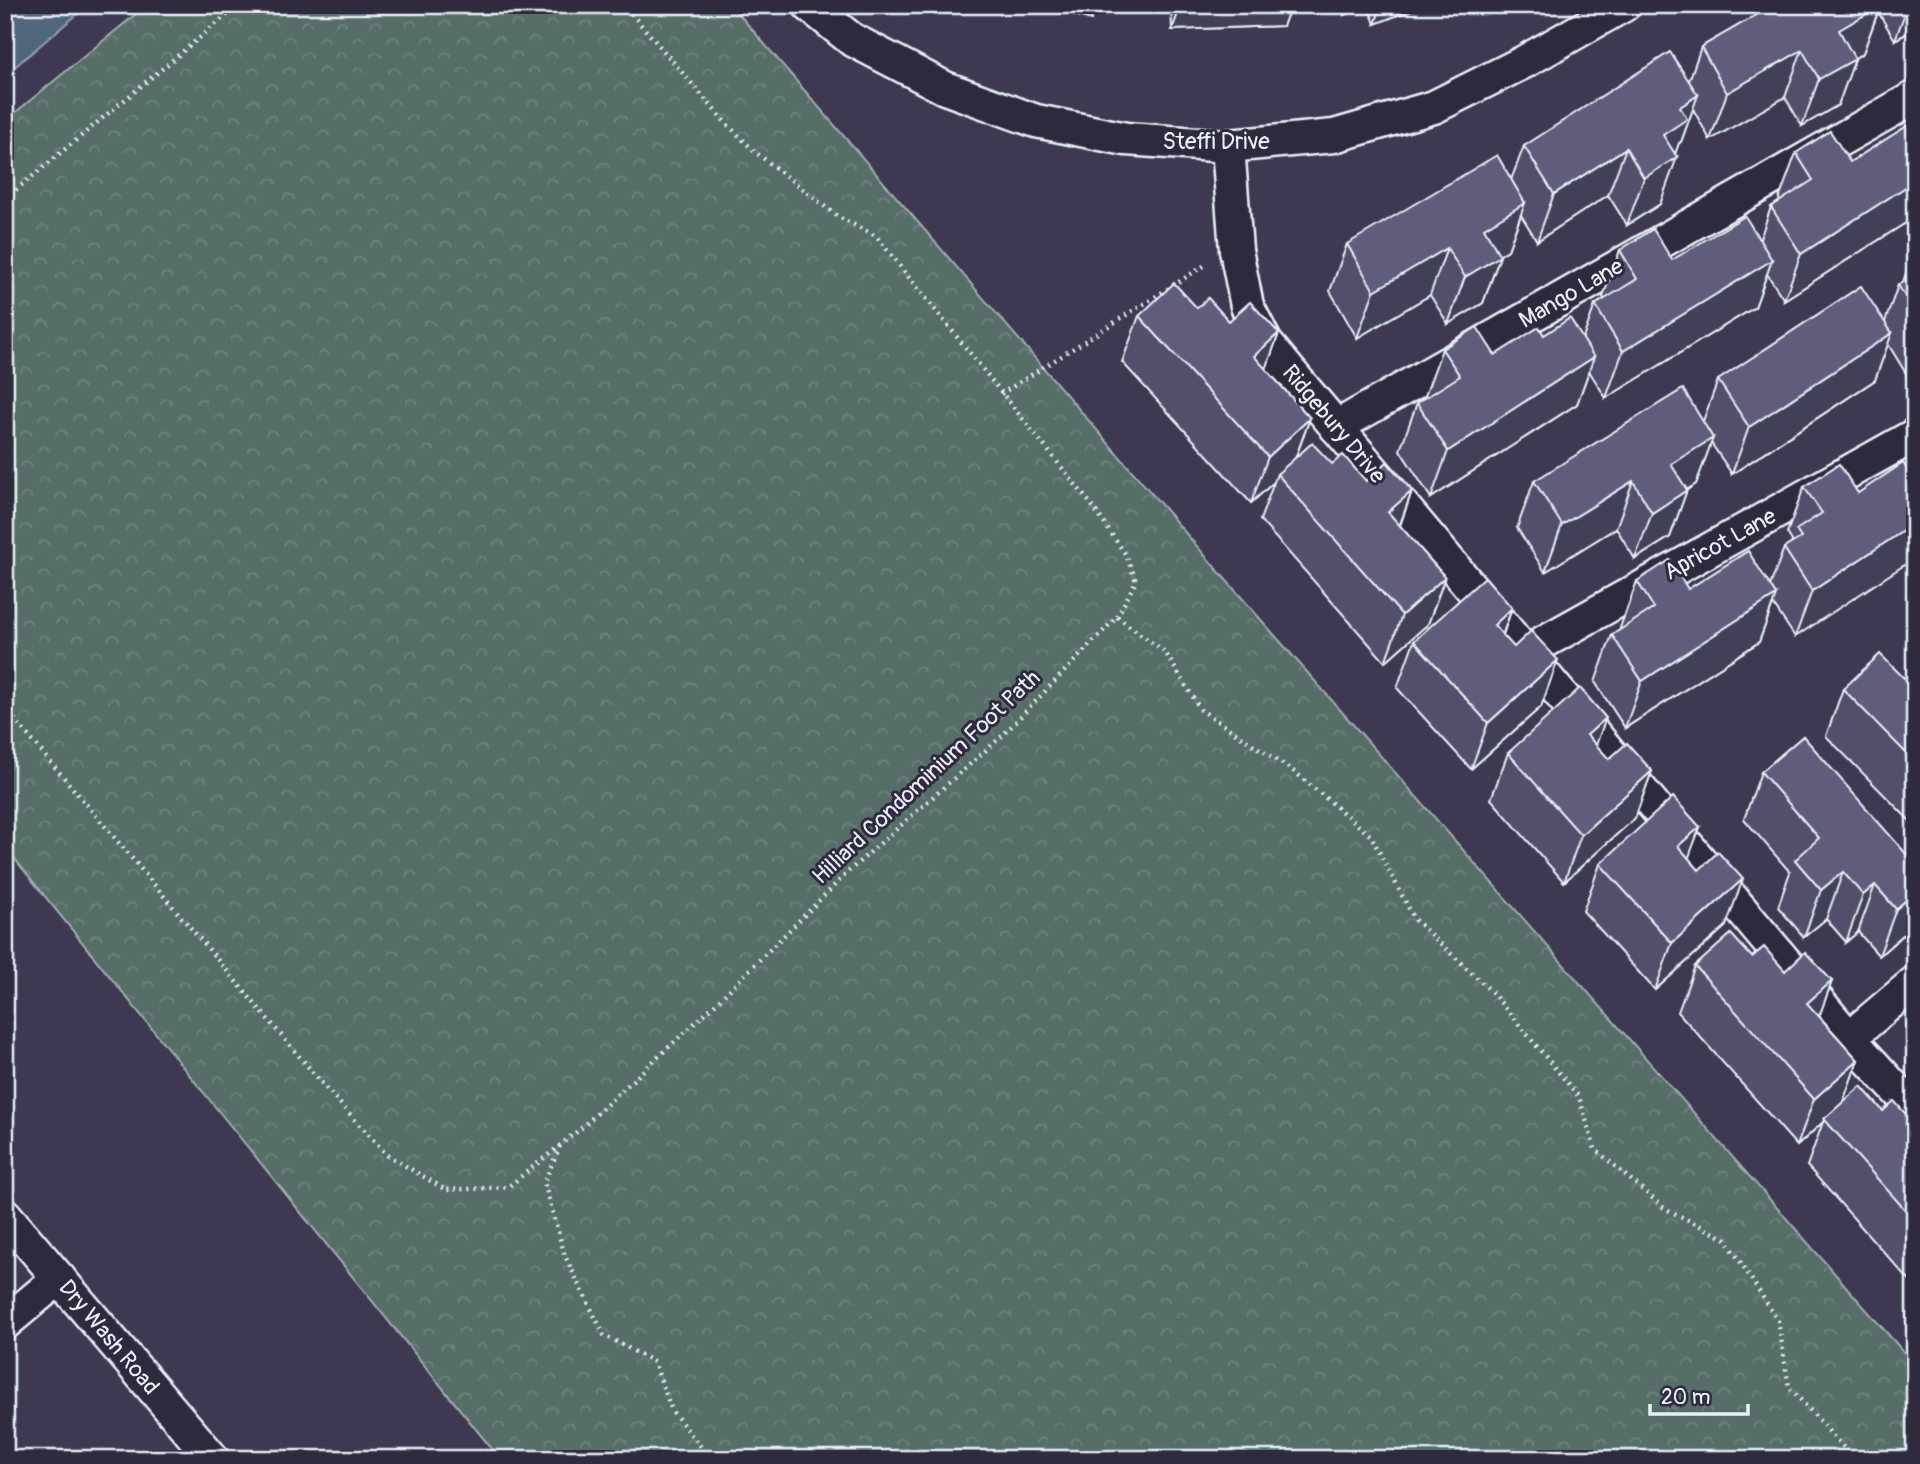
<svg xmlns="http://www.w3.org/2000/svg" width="1920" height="1464" viewBox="0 0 1920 1464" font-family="Pangolin,sans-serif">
<defs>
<pattern id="park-crowns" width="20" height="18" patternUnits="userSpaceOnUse" patternTransform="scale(1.75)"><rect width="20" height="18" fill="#576d68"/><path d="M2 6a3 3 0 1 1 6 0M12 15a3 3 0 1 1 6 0" fill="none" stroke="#6f827e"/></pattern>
</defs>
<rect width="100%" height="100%" fill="#3e3950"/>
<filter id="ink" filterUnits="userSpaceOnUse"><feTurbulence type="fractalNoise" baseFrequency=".0143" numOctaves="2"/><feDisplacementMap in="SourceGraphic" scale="14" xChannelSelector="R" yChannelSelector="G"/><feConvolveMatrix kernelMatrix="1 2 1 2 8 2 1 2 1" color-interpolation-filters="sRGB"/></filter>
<g filter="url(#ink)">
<path fill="url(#park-crowns)" stroke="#a0afb0" stroke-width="2" d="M147,5H731L1220,573L1915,1365V1459H500L5,847V121Z"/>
<path fill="#50667c" stroke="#8d9eae" stroke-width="2" d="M5,5H88L5,75Z"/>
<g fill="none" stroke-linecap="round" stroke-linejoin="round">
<g stroke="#e8f1f8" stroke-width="37">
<g id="street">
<path d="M809,5L851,39L945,88L1036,121L1126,139L1228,146L1334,136L1434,107L1524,62L1624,5"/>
<path d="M1228,146L1236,250L1247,306L1266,343L1849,1038L1915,1110"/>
<path d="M1336,427L1915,97"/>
<path d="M1526,652L1915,435"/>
<path d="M1849,1038L1915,982"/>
<path d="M5,1215L213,1459"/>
<path d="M5,1323L59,1278"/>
</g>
</g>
<g stroke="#e8f1f8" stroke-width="4.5" stroke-dasharray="2 5" stroke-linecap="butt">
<path d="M5,199L239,5"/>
<path d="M1001,394L1207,264"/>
<path d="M1117,617L1165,652L1201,710L1296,773L1371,836L1415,920L1491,991L1579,1097L1595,1149L1664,1208L1726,1239L1778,1321L1789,1387L1854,1459"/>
<path d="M5,708L326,1088L387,1155L446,1190L508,1187L579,1130L712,1007L849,871L1002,736L1117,617L1136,581L1126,555L1091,504L876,236L837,216L754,151L725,122L624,5"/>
<path d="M560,1146L544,1182L565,1256L604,1335L654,1362L672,1411L711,1459"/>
</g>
<use href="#street" stroke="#2f2a3d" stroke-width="32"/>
</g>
<g fill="#53506a" stroke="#e8f1f8" stroke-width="2">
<path d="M1042,5H1096L1091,20Z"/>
<path d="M1171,5H1291L1283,26L1172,30Z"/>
<path d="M1340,5H1424L1375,24L1368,6L1344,15Z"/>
<path d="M1774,5H1915V29L1895,40L1878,12L1863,53L1855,58L1838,105L1802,126L1785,97L1710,140L1693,109L1681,142L1679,143L1675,153L1660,204L1627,225L1608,195L1537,241L1521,215L1508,250L1500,255V256L1483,303L1448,324L1430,295L1357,338L1330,291L1347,244L1511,180L1524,146L1689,81L1701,47Z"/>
<path d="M1915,121V217L1784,300L1767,274L1755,307L1606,398L1589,371L1577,404L1431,498L1400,450L1417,403L1426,398L1425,396L1442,349L1495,355L1544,335L1583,338L1595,305L1604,299L1603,297L1620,250L1672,260L1760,239L1771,207L1780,201L1779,199L1796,153L1850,162Z"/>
<path d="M1915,261V370L1907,375L1888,344L1875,380L1732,474L1711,443L1696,484L1687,490L1670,537L1635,559L1616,528L1545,572L1517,528L1534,481L1703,421L1718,380L1885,322L1898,285L1903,282L1909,264Z"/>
<path d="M1197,308L1229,321L1279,333L1266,369L1310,418L1296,457L1332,464L1366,481L1412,491L1400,526L1445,577L1428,624L1385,662L1260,520L1274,482L1251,503L1122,362L1139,316Z"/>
<path d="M1804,487L1858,493L1795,637L1773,604L1759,642L1625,728L1595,682L1612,635L1621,629L1620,628L1637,581L1688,589L1770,586L1784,548L1791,544L1792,541L1787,533Z"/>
<path d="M1512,608L1503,635L1541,707L1471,769L1397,688L1414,641Z"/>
<path d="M1915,675V826L1826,736L1843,689L1904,678Z"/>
<path d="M1803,736L1912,927L1879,956L1858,932L1846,942L1826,919L1804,937L1778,907L1790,872L1744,819L1761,772Z"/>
<path d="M1508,753L1609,759L1652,771L1635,818L1564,882L1491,799Z"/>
<path d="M1700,827L1688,858L1699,870L1726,926L1655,990L1583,911L1600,864Z"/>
<path d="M1752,957L1785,971L1832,981L1819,1016L1858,1060L1842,1104L1883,1111L1915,1124V1287L1807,1166L1823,1122L1797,1146L1678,1012L1695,966Z"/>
</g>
<g fill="#434156" stroke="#e8f1f8" stroke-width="2">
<path d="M1181,5H1291L1283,26L1172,30Z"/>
<path d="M1347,5H1368L1344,15Z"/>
<path d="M1382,5H1424L1375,24Z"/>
<path d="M1908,5H1915V29L1895,40Z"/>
<path d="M1880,6L1863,53L1822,77L1839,30Z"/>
<path d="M1802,50L1785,97L1710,140L1727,93Z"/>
<path d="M1855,59L1838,105L1802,126L1819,79Z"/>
<path d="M1698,95L1681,142L1679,143L1673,160L1677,157L1660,204L1627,225L1644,178L1663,135L1680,107Z"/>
<path d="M1626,148L1608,195L1537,241L1554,194Z"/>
<path d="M1915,181V217L1784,300L1801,254Z"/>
<path d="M1525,203L1508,250L1467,274L1484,228Z"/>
<path d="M1447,248L1430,295L1357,338L1374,291Z"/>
<path d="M1500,256L1483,303L1448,324L1465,277Z"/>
<path d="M1772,260L1755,307L1606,398L1623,351Z"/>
<path d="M1279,333L1262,380L1254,356Z"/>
<path d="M1892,333L1875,380L1732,474L1749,427Z"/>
<path d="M1915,353V370L1907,375Z"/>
<path d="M1594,357L1577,404L1431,498L1448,451Z"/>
<path d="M1310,418L1293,464L1277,474L1274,482L1251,503L1268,457Z"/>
<path d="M1713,438L1696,484L1654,510L1671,464Z"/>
<path d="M1633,481L1616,528L1545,572L1562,525Z"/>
<path d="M1687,490L1670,537L1635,559L1652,513Z"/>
<path d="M1412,491L1395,538L1388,512Z"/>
<path d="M1915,523V558L1795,637L1812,591Z"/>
<path d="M1445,577L1428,624L1385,662L1402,615Z"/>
<path d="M1776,595L1759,642L1625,728L1642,681Z"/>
<path d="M1512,608L1495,655L1494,625Z"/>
<path d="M1558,660L1541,707L1471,769L1488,723Z"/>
<path d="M1606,718L1589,764L1587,735Z"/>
<path d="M1652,771L1635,818L1564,882L1581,835Z"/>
<path d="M1700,827L1683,873L1678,846Z"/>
<path d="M1843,872L1826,919L1804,937L1821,890Z"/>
<path d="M1743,879L1726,926L1655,990L1672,943Z"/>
<path d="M1875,885L1858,932L1846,942L1863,895Z"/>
<path d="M1915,892V919L1912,927L1879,956L1896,909Z"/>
<path d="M1832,981L1815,1028L1807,1003Z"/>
<path d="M1858,1060L1841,1107L1824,1119L1823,1122L1797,1146L1814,1099Z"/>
</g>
<g fill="#605d7b" stroke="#e8f1f8" stroke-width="2">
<path d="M1774,5H1880V6L1839,30L1855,59L1819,79L1802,50L1727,93L1701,47Z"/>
<path d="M1670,52L1698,95L1680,107L1687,119L1663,135L1677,157L1644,178L1626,148L1554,194L1524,146Z"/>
<path d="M1915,121V181L1801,254L1771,207L1813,180L1796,153L1830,131L1850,162Z"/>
<path d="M1497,155L1525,203L1484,228L1500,256L1465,277L1447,248L1374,291L1347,244Z"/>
<path d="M1745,216L1772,260L1623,351L1595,305L1637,279L1620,250L1653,229L1672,260Z"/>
<path d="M1915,261V273L1909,264Z"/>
<path d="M1915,275V313L1898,285Z"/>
<path d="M1174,283L1197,308L1208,298L1229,321L1250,302L1279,333L1254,356L1310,418L1268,457L1139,316Z"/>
<path d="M1861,286L1892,333L1749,427L1718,380Z"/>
<path d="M1570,318L1594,357L1448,451L1417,403L1460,376L1442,349L1477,327L1495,355L1539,327L1544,335Z"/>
<path d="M1683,389L1713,438L1671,464L1687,490L1652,513L1633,481L1562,525L1534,481Z"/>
<path d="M1312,443L1332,464L1343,455L1366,481L1387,462L1412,491L1388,512L1445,577L1402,615L1277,474Z"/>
<path d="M1903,463L1909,472L1915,469V523L1812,591L1784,548L1801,538L1796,530L1822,513L1804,487L1839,464L1858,493Z"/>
<path d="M1748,551L1776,595L1642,681L1612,635L1654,608L1637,581L1670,560L1688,589Z"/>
<path d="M1485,577L1512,608L1494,625L1514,647L1531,631L1558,660L1488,723L1414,641Z"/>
<path d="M1880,654L1904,678L1911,671L1915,675V762L1843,689Z"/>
<path d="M1580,688L1606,718L1587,735L1609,759L1627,743L1652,771L1581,835L1508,753Z"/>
<path d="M1803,736L1915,864V892L1896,909L1875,885L1863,895L1843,872L1821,890L1795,860L1819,838L1761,772Z"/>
<path d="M1673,797L1700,827L1678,846L1699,870L1718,852L1743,879L1672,943L1600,864Z"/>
<path d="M1731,934L1752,957L1764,947L1785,971L1805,952L1832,981L1807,1003L1858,1060L1814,1099L1695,966Z"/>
<path d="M1861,1086L1883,1111L1894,1101L1915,1124V1221L1824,1119Z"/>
</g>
</g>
<g text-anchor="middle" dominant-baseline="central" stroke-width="6" stroke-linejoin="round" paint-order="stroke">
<g font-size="23" fill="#e8f1f8" stroke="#2f2a3d">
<text x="1216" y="141">Steffi Drive</text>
<text transform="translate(1571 293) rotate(-30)">Mango Lane</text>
<text transform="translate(1334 424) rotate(50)">Ridgebury Drive</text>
<text transform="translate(1720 544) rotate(-29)">Apricot Lane</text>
<text transform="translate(926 777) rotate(-43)">Hilliard Condominium Foot Path</text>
<text transform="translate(109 1337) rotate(50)">Dry Wash Road</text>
</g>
</g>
<rect width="1920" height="1464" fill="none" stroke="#2f2a3d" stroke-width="28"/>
<rect x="14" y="14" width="1892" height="1436" fill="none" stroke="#e8f1f8" stroke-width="2.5" filter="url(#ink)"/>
<path d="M1650 1404v10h98v-10" fill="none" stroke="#e8f1f8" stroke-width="3.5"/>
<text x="1661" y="1404" font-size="21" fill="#e8f1f8" stroke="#2f2a3d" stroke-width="5" paint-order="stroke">20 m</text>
</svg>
